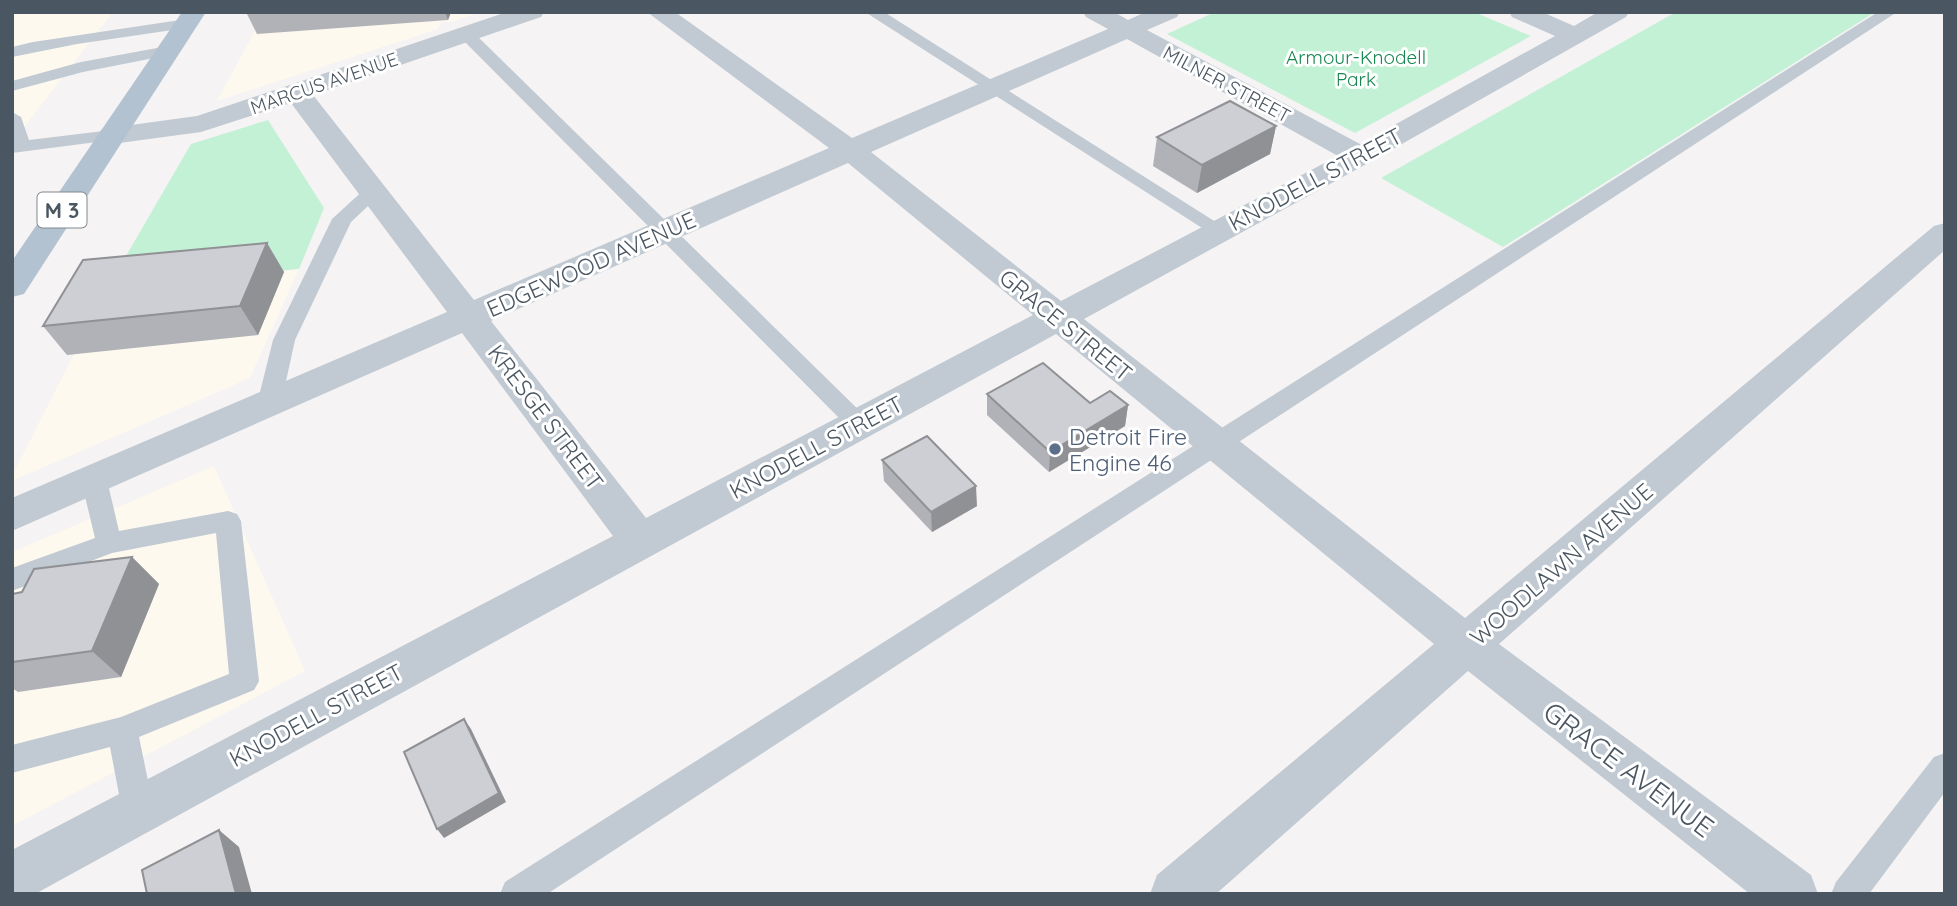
<svg xmlns="http://www.w3.org/2000/svg" width="1957" height="906" viewBox="0 0 1957 906" font-family="Quicksand,sans-serif">
<rect width="100%" height="100%" fill="#f5f3f3"/>
<g fill="#fdf9ef">
<path d="M12,12H113L12,143Z"/>
<path d="M265,12H482L451,22H441L438,29L217,101Z"/>
<path d="M299,269L250,378L12,481V476L108,287Z"/>
<path d="M214,466L305,671L12,826V552Z"/>
</g>
<g fill="#c3f1d5">
<path d="M1215,12H1474L1531,36L1355,133L1167,34Z"/>
<path d="M1676,12H1875L1503,247L1381,178Z"/>
<path d="M268,120L324,208L299,269L108,287L191,144Z"/>
</g>
<g fill="none" stroke-linecap="round" stroke-linejoin="round">
<g fill="#c1cad2" fill-rule="evenodd">
<path d="M865,12H884L1230,231L1227,235H1213Z"/>
<path d="M1878,12H1897L547,894H500L505,882Z"/>
<path d="M187,19L193,21L195,24L193,27L77,44L12,57V47L33,42Z"/>
<path d="M467,30L473,32L867,418L871,424L867,430L859,433L851,430L461,38L459,35Z"/>
<path d="M168,46L174,48L176,51L174,54L83,72L12,91V81L81,62Z"/>
<path d="M12,112L21,117L29,140L112,130L121,135L112,140L12,153Z"/>
<path d="M374,185L384,191L351,222L295,340L281,404L277,410L269,412L261,410L257,404L273,340L332,219L367,187Z"/>
<path d="M94,470L103,473L107,480L119,531L228,511L237,514L241,521L259,681L254,690L139,737L154,810L149,821L138,825L127,821L122,810L110,747L12,773V745L121,717L229,674L216,533L112,553L12,591V568L95,538L81,480L85,473Z"/>
<path d="M1945,753V792L1869,894H1831L1836,882L1934,757Z"/>
</g>
<path fill="#c1cad2" fill-rule="evenodd" d="M507,12H544L541,17L313,95L474,300L829,148L647,12H675L852,138L1108,29L1086,17L1083,12H1114L1128,20L1146,12H1180L1177,17L1147,30L1360,144L1555,36L1512,17L1509,12H1542L1574,26L1598,12H1629L1626,17L1370,162L1084,319L1465,618L1934,226L1945,223V250L1499,644L1811,875L1818,894H1750L1468,671L1216,894H1150L1157,875L1434,644L1056,334L35,894H12V850L613,536L462,333L12,531V498L447,312L291,103L201,132L112,144L102,141L98,135L102,129L197,116ZM1127,39L1338,156L1061,301L871,152ZM848,163L1033,315L646,518L491,321Z"/>
<path fill="#b3c2d1" fill-rule="evenodd" d="M182,12H206L24,294L12,297V261Z"/>
</g>
<g fill="#b0b2b7">
<path d="M246,12H451L448,20L257,34Z"/>
<path d="M1276,126L1270,154L1197,193L1153,166L1157,137Z"/>
<path d="M267,243L284,272L258,335L67,355L43,326Z"/>
<path d="M987,394L1128,405L1125,426L1049,472L987,415Z"/>
<path d="M882,460L977,506L932,532L884,481Z"/>
<path d="M132,557L159,584L121,677L18,692L12,688V594L22,592Z"/>
</g>
<g fill="#909195">
<path d="M445,12H451L448,20Z"/>
<path d="M1276,126L1270,154L1197,193L1202,165Z"/>
<path d="M267,243L284,272L258,335L240,306Z"/>
<path d="M1128,405L1125,426L1049,472L1050,452Z"/>
<path d="M976,486L977,506L932,532L931,512Z"/>
<path d="M132,557L159,584L121,677L92,651Z"/>
<path d="M464,719L471,729L506,802L444,838L437,829Z"/>
<path d="M219,830L239,847L252,894H236Z"/>
</g>
<g fill="#cdcfd5" stroke="#909195" stroke-width="2">
<path d="M1230,101L1276,126L1202,165L1157,137Z"/>
<path d="M267,243L240,306L43,326L83,260Z"/>
<path d="M1043,363L1090,403L1110,391L1128,405L1050,452L987,394Z"/>
<path d="M927,436L976,486L931,512L882,460Z"/>
<path d="M132,557L92,651L12,662V594L22,592L34,569Z"/>
<path d="M464,719L499,793L437,829L404,752Z"/>
<path d="M219,830L236,894H147L142,870Z"/>
</g>
<circle fill="#5c6f8a" stroke="#fff" stroke-width="2.5" cx="1055" cy="449" r="7"/>
<g text-anchor="middle" dominant-baseline="central" stroke-width="6" stroke-linejoin="round" paint-order="stroke">
<g font-size="19" fill="#17864f" stroke="#fff">
<text x="1356" y="57">Armour-Knodell<tspan x="1356" dy="22">Park</tspan></text>
</g>
<g font-size="19" fill="#4a5661" stroke="#fff">
<text transform="translate(324 83) rotate(-19)">MARCUS AVENUE</text>
<text transform="translate(1227 84) rotate(28)">MILNER STREET</text>
</g>
<rect fill="#fff" stroke="#808990" stroke-width="2" x="37.5" y="192.5" width="49" height="35" rx="5"/>
<g font-size="21" font-weight="bold" fill="#4a5661">
<text x="62" y="210">M 3</text>
</g>
<g font-size="23" fill="#4a5661" stroke="#fff">
<text transform="translate(1315 179) rotate(-28)">KNODELL STREET</text>
<text transform="translate(591 264) rotate(-24)">EDGEWOOD AVENUE</text>
<text transform="translate(1066 325) rotate(39)">GRACE STREET</text>
<text transform="translate(546 417) rotate(53)">KRESGE STREET</text>
<text transform="translate(816 447) rotate(-28)">KNODELL STREET</text>
<text transform="translate(1561 564) rotate(-41)">WOODLAWN AVENUE</text>
<text transform="translate(316 715) rotate(-28)">KNODELL STREET</text>
</g>
<g font-size="23" fill="#4e5e75" stroke="#fff" text-anchor="start">
<text x="1069" y="436">Detroit Fire<tspan x="1069" dy="26">Engine 46</tspan></text>
</g>
<g font-size="28" fill="#4a5661" stroke="#fff">
<text transform="translate(1629 769) rotate(37)">GRACE AVENUE</text>
</g>
</g>
<rect width="1957" height="906" fill="none" stroke="#4a5661" stroke-width="28"/>
</svg>
